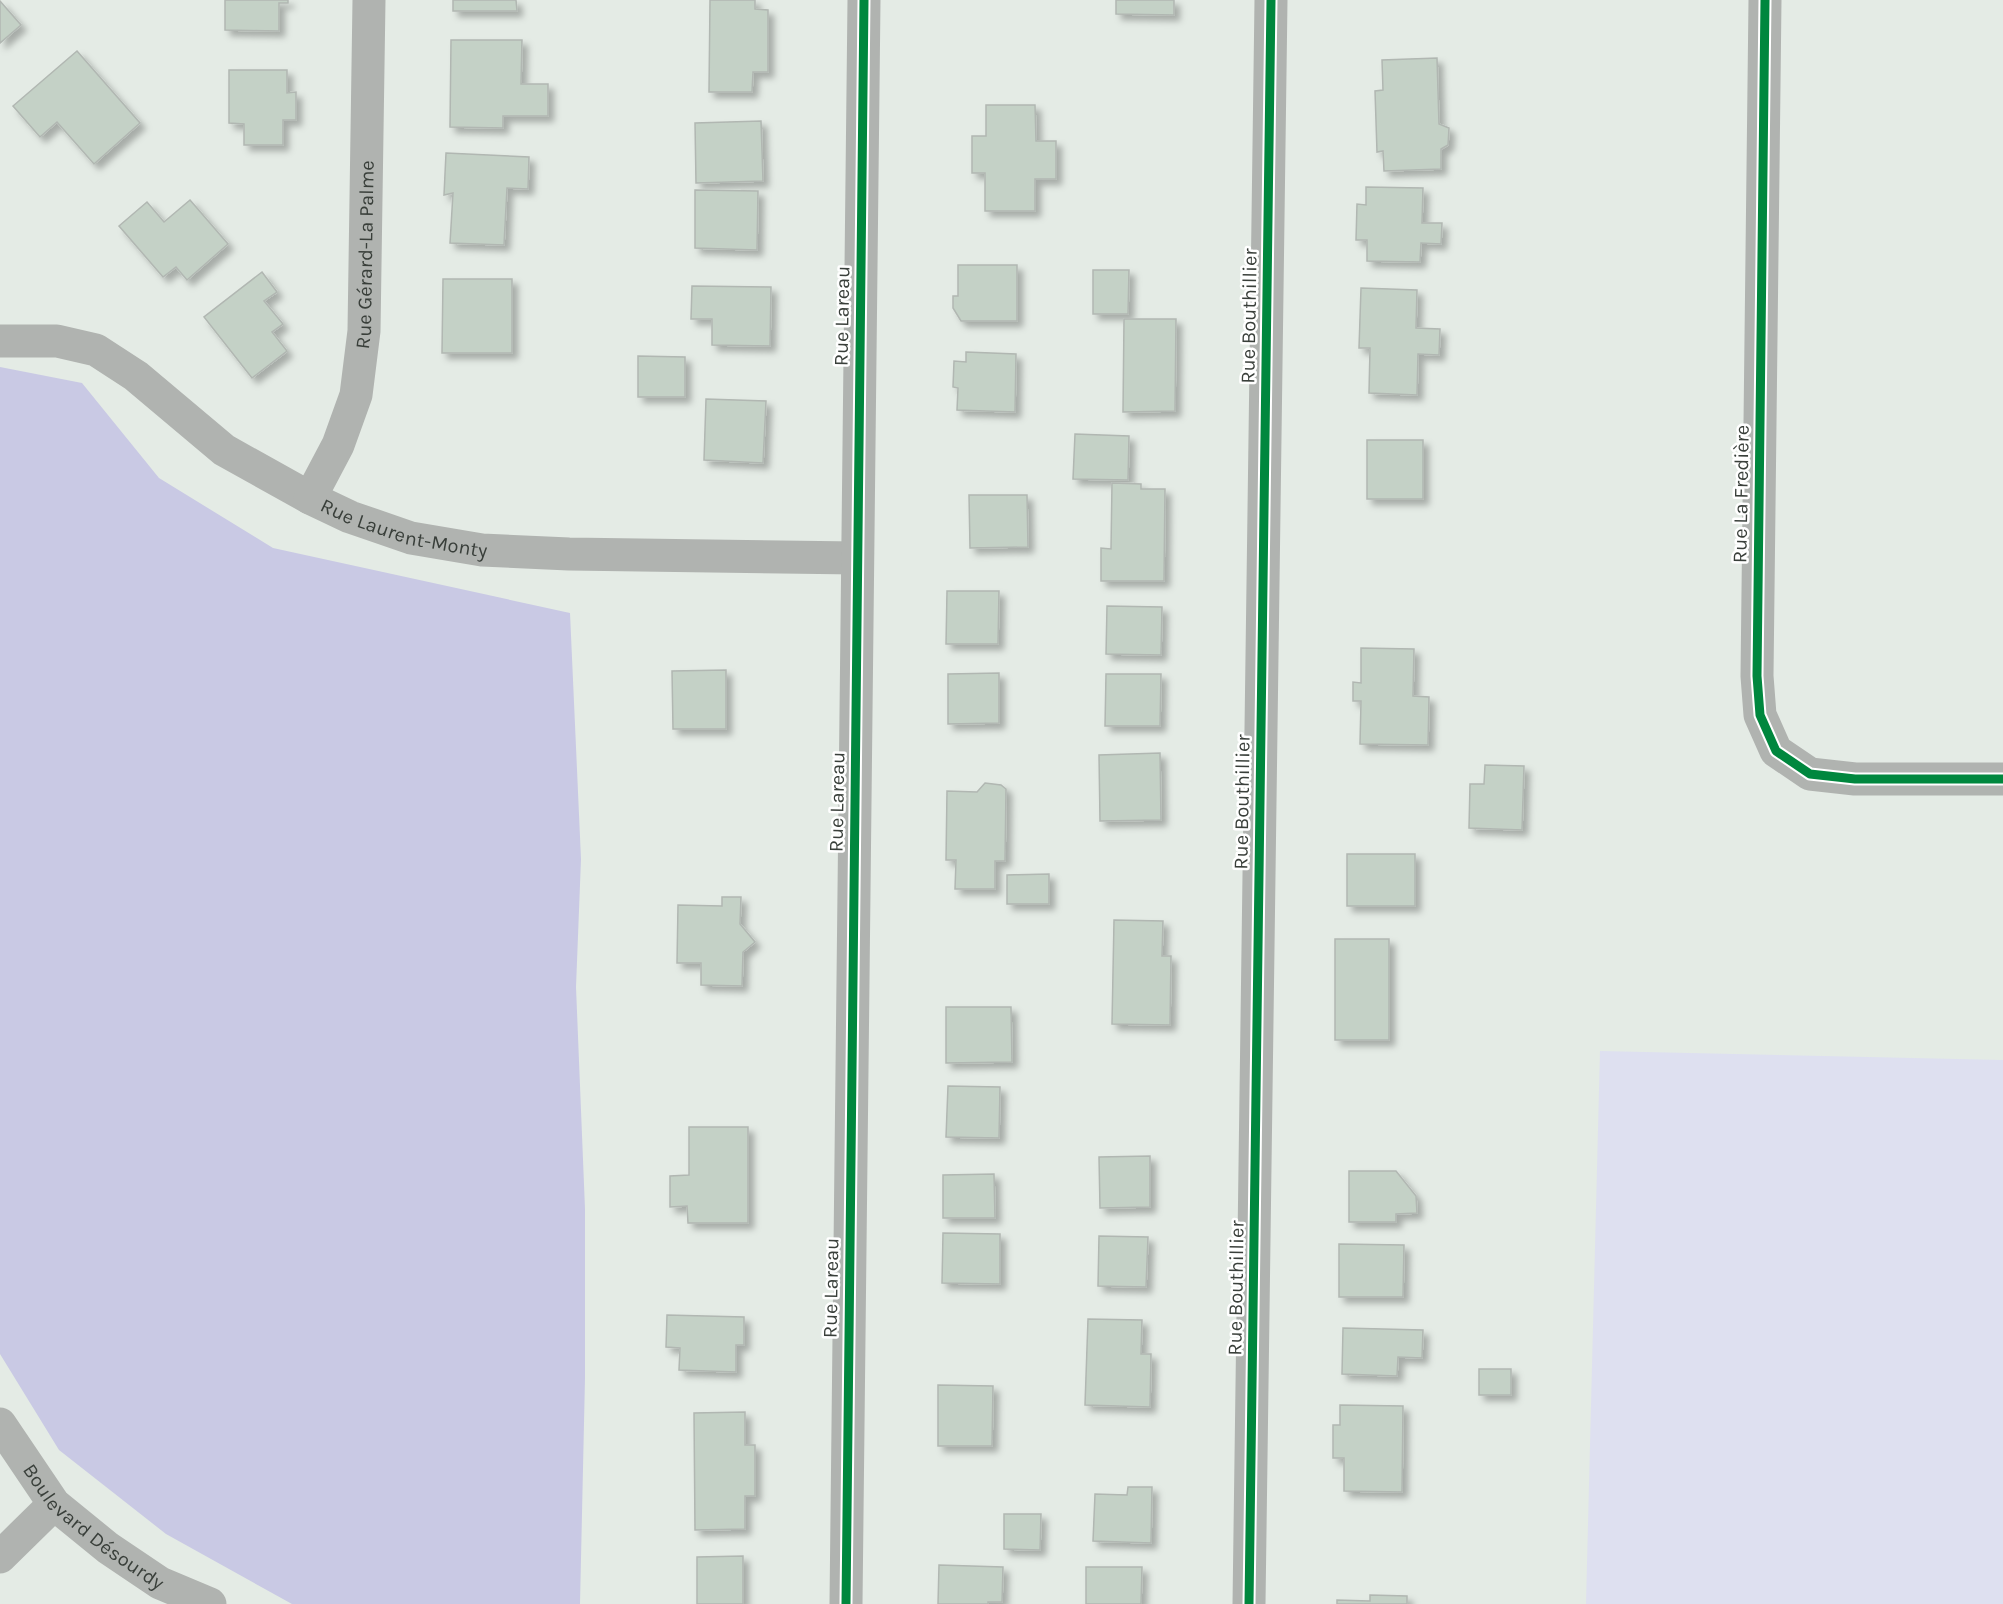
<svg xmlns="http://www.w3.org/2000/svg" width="2003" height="1604" viewBox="0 0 2003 1604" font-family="Karla,sans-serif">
<defs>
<filter id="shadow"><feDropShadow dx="5.5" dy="5.5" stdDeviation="3" flood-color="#0004"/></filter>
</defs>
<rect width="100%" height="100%" fill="#e4ebe5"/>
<path fill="#dee0f0" d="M1600,1051L2003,1060V1604H1586Z"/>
<path fill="#c9c9e4" d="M0,367L82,383L159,478L273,548L570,613L581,859L576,987L585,1209V1378L580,1604H292L166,1534L59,1450L0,1354Z"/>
<g fill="#c4d1c6" stroke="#b1b7b2" stroke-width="1.5" filter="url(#shadow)">
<path d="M225,0H288V3H279V31L225,30Z"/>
<path d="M453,0H516L517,11H453Z"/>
<path d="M710,0H755V9L768,10V72H753L752,92H709Z"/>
<path d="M1116,0H1174V15L1116,14Z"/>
<path d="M0,1L21,25L0,43Z"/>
<path d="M451,40H522L521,84H548V116H503V128L450,127Z"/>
<path d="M77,51L140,123L94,164L57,122L40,137L13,106Z"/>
<path d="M1437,58L1439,124L1449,128L1448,145L1441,149V169L1384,171L1383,151L1377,152L1375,91L1383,90L1382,60Z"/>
<path d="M229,70H287V93L296,92V120H283V145H244V124L229,123Z"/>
<path d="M986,105H1035L1036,141H1056V179H1035V211H985V173H972V136H986Z"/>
<path d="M761,121L763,181L696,183L695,123Z"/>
<path d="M446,153L529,157L528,189L507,188L504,245L450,243L453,193L444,195Z"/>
<path d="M1366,187L1423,188L1422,223H1442L1441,244L1421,243L1420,262L1367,261V240H1356L1357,204L1366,205Z"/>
<path d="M695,190L758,191L757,250L695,248Z"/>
<path d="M190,200L228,244L187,280L176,267L163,277L119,226L147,202L164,222Z"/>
<path d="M958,265H1017V321H961L953,308V296H958Z"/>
<path d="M1093,270H1129L1128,314H1093Z"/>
<path d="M262,272L277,292L264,301L283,324L272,332L287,351L252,378L204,317Z"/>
<path d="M443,279H512V353H442Z"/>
<path d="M692,286L771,287L770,346L712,345V319H691Z"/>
<path d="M1361,288L1417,290L1416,328L1440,329L1439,355L1418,354L1417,395L1369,393L1370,348H1359Z"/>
<path d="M1124,319H1176L1175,411L1123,412Z"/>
<path d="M966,352L1016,354L1015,412L957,410L958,388L953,387L954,361L966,362Z"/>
<path d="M638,356L685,357V397H638Z"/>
<path d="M706,399L766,401L763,463L704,460Z"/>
<path d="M1075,434L1129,436L1128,480L1073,479Z"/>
<rect x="1367" y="440" width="56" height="59"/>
<path d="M1112,483L1141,484V489H1165L1164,581H1101V548L1111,549Z"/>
<path d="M969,495H1027L1028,547L970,548Z"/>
<path d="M947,591H999L998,644H946Z"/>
<path d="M1107,606L1162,607L1161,655L1106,654Z"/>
<path d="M1361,648L1414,649L1413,696L1429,697L1428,745L1360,744L1361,701H1353V682L1361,683Z"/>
<path d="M726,670V729H673L672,671Z"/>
<path d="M999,673V723L948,724V674Z"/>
<path d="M1106,674H1161L1160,726H1105Z"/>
<path d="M1160,753L1161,820L1100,821L1099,755Z"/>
<path d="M1485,765L1524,766L1522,830L1469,828L1470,784H1484Z"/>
<path d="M985,783L1001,785L1006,789L1005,861H995V889H955L956,860H946L947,791L977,792Z"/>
<rect x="1347" y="854" width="68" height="52"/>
<path d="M1049,874V904H1007V875Z"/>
<path d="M722,897H741L740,924L755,942L743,952L742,986L701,985V963H677L678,905L722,906Z"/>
<path d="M1114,920L1163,921L1162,956H1171L1170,1025L1112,1024Z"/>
<rect x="1335" y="939" width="54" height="101"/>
<path d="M946,1007H1011L1012,1062L946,1063Z"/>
<path d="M948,1086L1000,1087L999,1138L946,1137Z"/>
<path d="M689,1127H748V1223H688L687,1206L670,1207V1176L689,1175Z"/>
<path d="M1150,1156V1207L1100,1208L1099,1157Z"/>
<path d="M1349,1171H1396L1416,1196L1417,1213L1396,1214V1222H1349Z"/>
<path d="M994,1174L995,1218H943V1175Z"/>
<path d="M943,1233L1000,1234V1284L942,1283Z"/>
<path d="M1099,1236L1148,1237L1146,1287L1098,1286Z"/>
<path d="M1339,1244L1404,1245L1403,1297H1339Z"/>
<path d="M667,1315L744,1317V1345H736V1372L679,1370L680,1348L666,1347Z"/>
<path d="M1088,1319L1142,1320L1141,1354H1151L1150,1407L1085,1405Z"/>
<path d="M1343,1328L1423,1330L1422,1358L1398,1357L1397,1376L1342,1374Z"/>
<rect x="1479" y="1369" width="32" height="26"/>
<path d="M938,1385L993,1386L992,1446H938Z"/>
<path d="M1340,1405L1403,1406L1402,1492L1344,1491V1458H1333V1425H1340Z"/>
<path d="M745,1412V1445H755V1496H745V1529L695,1530L694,1413Z"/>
<path d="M1128,1487H1152L1151,1543L1093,1541L1095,1494L1127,1495Z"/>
<path d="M1004,1514H1041L1040,1550L1004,1549Z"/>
<path d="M743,1556V1604H697V1557Z"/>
<path d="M939,1565L1003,1567L1002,1602H988V1604H938Z"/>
<path d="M1086,1567H1142L1141,1604H1086Z"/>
<path d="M1370,1595L1407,1596V1604H1337V1600L1370,1601Z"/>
</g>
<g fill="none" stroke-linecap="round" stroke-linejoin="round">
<g stroke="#b0b3b0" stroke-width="33">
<path d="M1765,0L1757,676L1760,715L1776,751L1810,774L1855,779H2003"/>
<path id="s1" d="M0,341H57L96,350L136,376L224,450L310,498L350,517L411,538L482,550L569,554L857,558"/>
<path id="s2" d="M310,498L338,445L356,395L364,331L369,0"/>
<path id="s3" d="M0,1424L54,1504L108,1548L160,1583L210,1604"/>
<path d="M0,1557L54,1504"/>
<path d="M846,1604L864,0"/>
<path d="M1249,1604L1271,0"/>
</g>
<g stroke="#fff" stroke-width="13">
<g id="cycleway">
<path d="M1765,0L1757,676L1760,715L1776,751L1810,774L1855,779H2003"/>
<path d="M846,1604L864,0"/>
<path d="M1249,1604L1271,0"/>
</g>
</g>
<use href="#cycleway" stroke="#00873e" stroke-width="9"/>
</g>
<g text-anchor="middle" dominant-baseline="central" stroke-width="5" stroke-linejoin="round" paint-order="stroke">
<g font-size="20" fill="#393f3a" stroke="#fff">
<text stroke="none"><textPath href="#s2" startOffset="254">Rue Gérard-La Palme</textPath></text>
<text transform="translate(842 316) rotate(-89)">Rue Lareau</text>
<text transform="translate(1249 316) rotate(-89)">Rue Bouthillier</text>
<text transform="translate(1741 494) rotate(-89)">Rue La Fredière</text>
<text stroke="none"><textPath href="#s1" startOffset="458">Rue Laurent-Monty</textPath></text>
<text transform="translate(837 802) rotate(-89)">Rue Lareau</text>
<text transform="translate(1242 802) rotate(-89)">Rue Bouthillier</text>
<text transform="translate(831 1288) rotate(-89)">Rue Lareau</text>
<text transform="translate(1236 1288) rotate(-89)">Rue Bouthillier</text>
<text stroke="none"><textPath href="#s3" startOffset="141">Boulevard Désourdy</textPath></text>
</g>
</g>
</svg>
